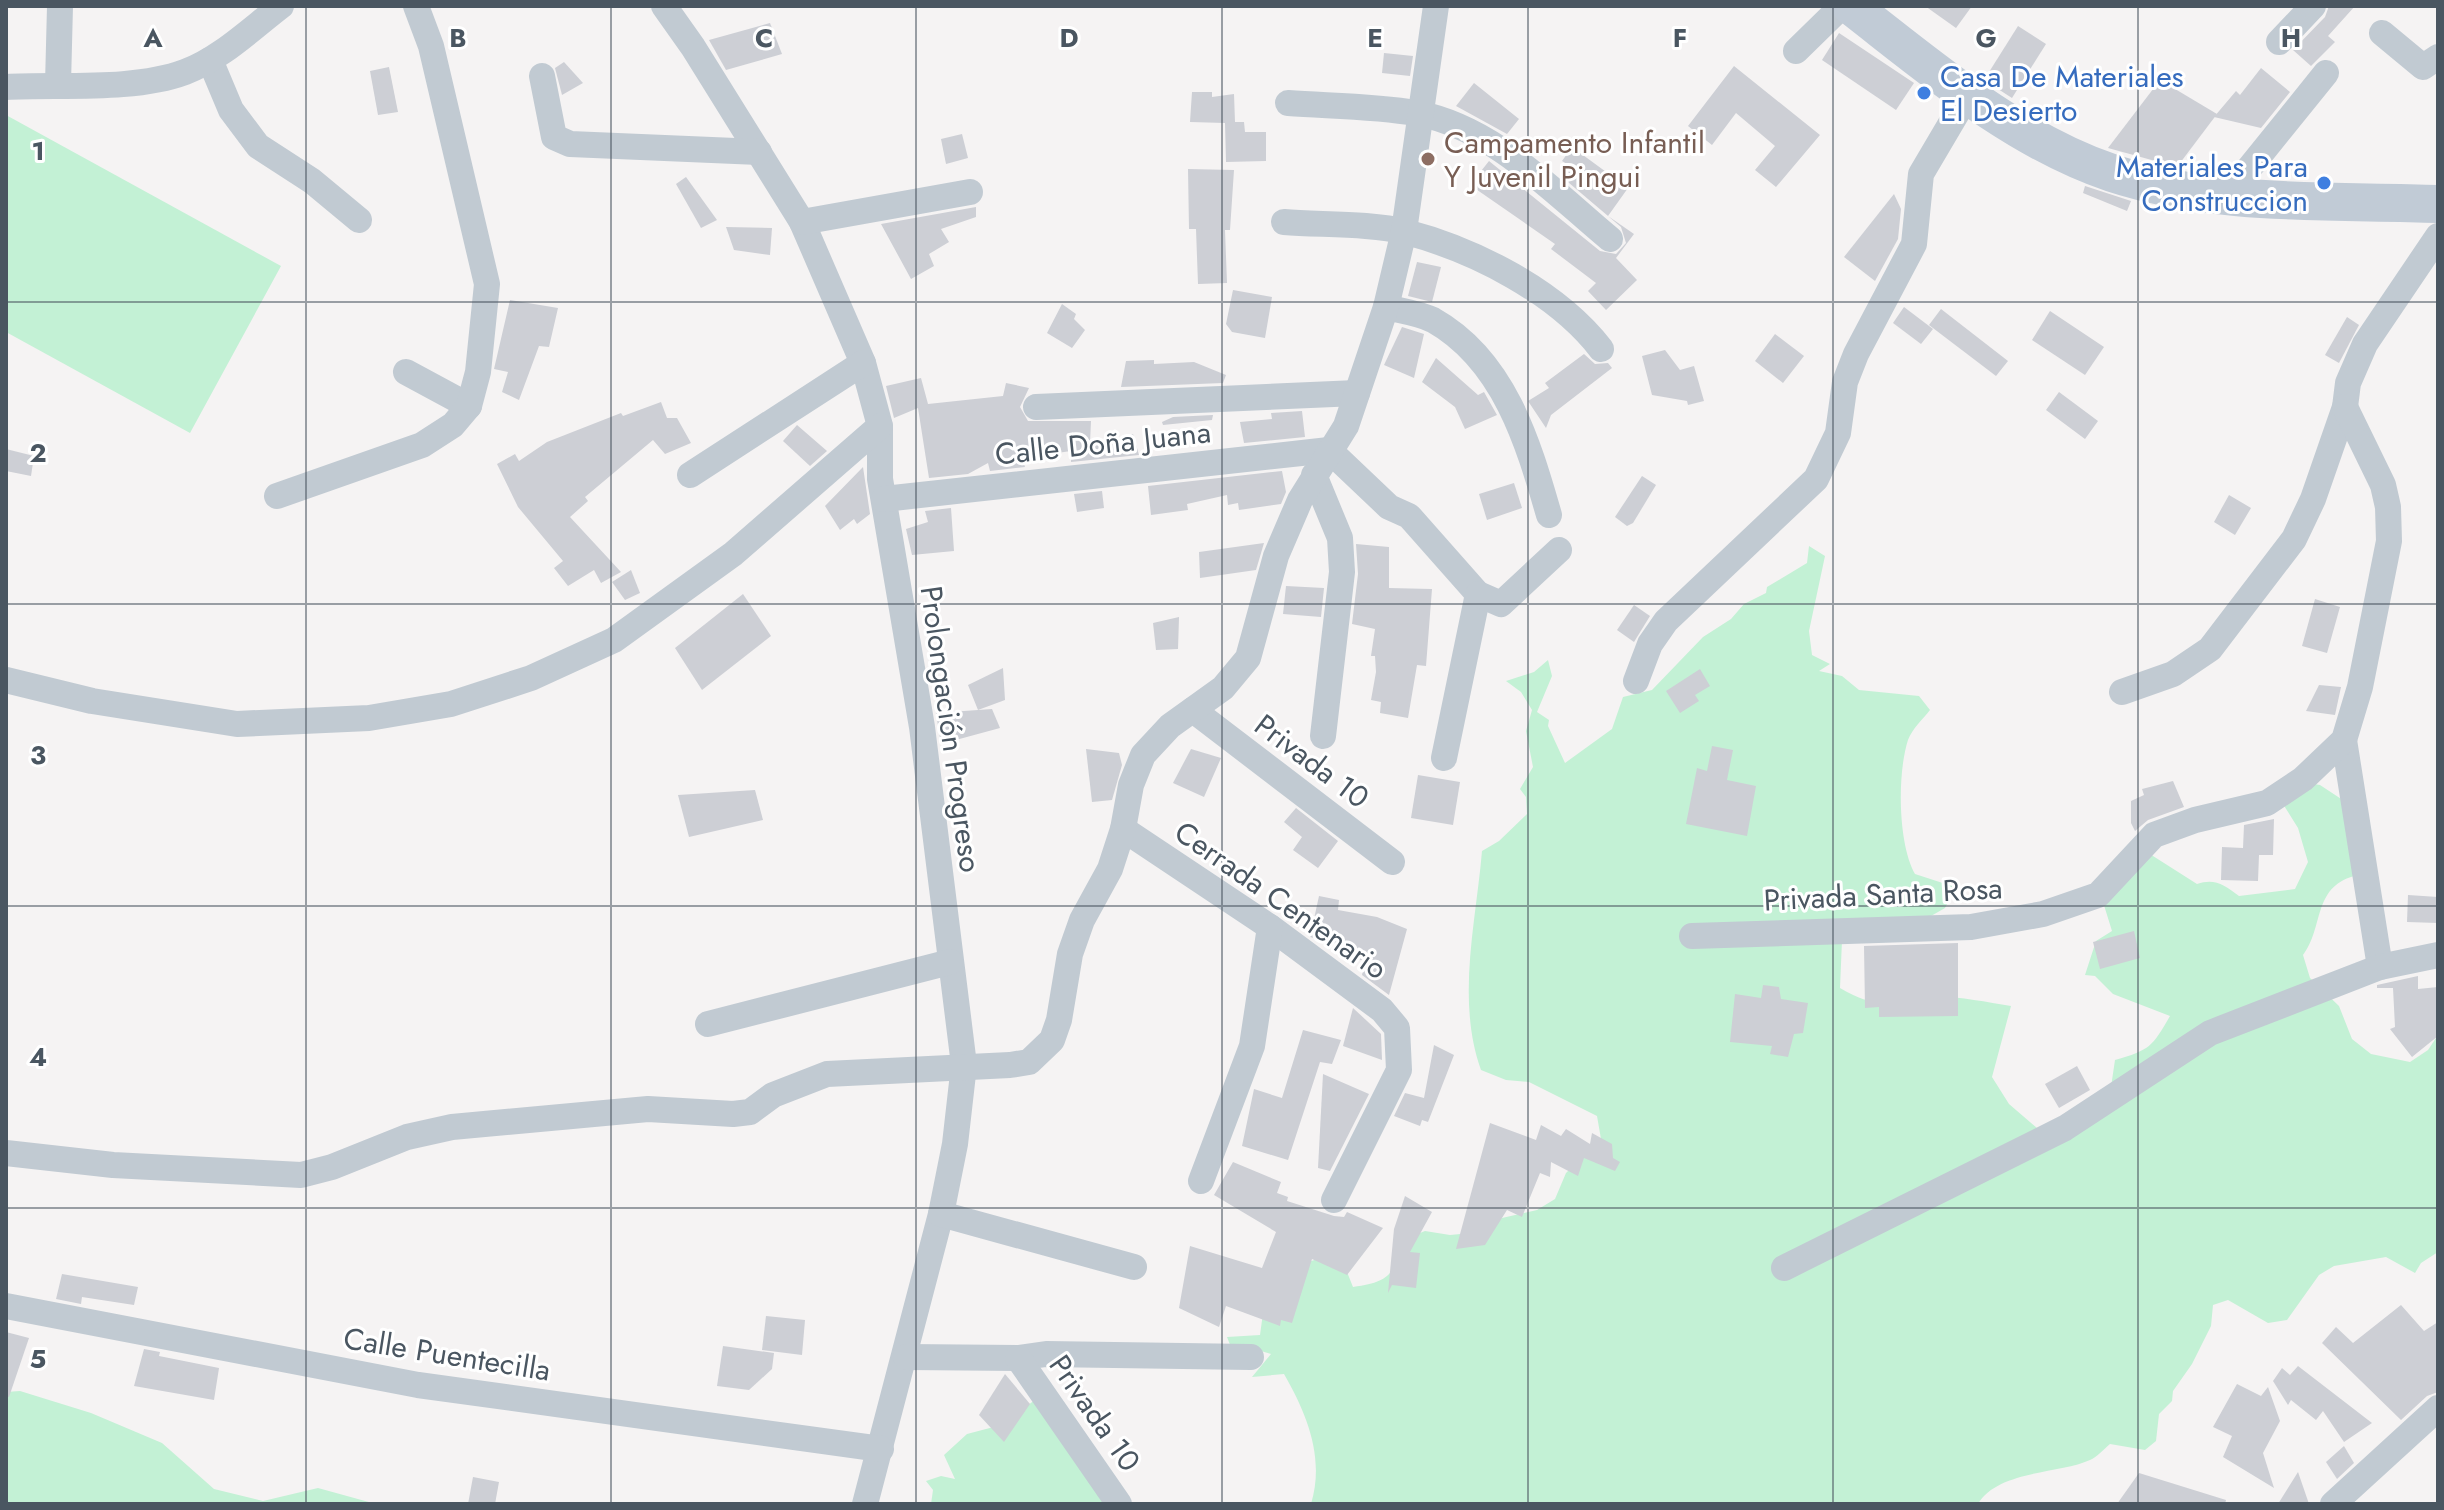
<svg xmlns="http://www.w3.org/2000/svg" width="2444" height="1510" viewBox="0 0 2444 1510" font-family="Jost,sans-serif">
<rect width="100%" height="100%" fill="#f5f3f3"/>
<g fill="#c3f1d5">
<path d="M6,115L281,266L190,433L6,332Z"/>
<path d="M1809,546L1825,556L1809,631L1812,655L1830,664L1819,671L1842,676L1859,690L1919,696L1930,710C1923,719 1912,729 1908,740C1897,774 1898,844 1915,874L1955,887L1945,908L1931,916L1842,940L1840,988C1885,1015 1892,995 1936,996C1961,997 1987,1002 2011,1006L1992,1077L2009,1104L2037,1128L2065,1126L2111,1087L2115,1060C2150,1050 2152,1047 2170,1016L2113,994L2095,976L2085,975L2096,941L2112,931L2103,902L2142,849L2197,884C2215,878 2224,885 2239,896L2295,889L2308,862L2298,828L2283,804L2302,782L2320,785L2364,814L2354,876C2312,888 2324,928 2303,955L2310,978L2339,1006L2352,1039L2371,1054L2410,1062L2428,1050L2438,1035V1252L2421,1263L2415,1273L2386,1257L2334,1266L2319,1275L2287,1320L2268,1323L2228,1300L2213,1305L2211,1326L2192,1364L2173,1391L2172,1401L2159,1414L2156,1441L2145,1450L2110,1444C2104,1449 2097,1457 2090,1460C2060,1474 1998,1470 1978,1504H1311C1325,1458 1307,1414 1284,1374L1252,1377L1271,1354L1251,1348L1234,1355L1227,1337L1260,1335L1263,1313L1302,1264L1339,1252L1353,1287C1393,1281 1391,1275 1405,1239L1425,1231L1450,1235L1471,1233L1502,1218L1537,1210L1555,1199L1566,1173L1601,1139L1597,1116L1529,1082L1506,1080L1481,1070C1456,1000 1476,923 1482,851L1499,841L1527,814L1526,797L1520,789L1533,767L1526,731L1532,710L1521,692L1506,681L1534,672L1548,660L1552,676L1537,712L1549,720L1548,726L1565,763L1612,729L1623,697L1652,690L1703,637L1731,619L1744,604L1766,593L1767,587L1807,563Z"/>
<path d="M20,1391L91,1413L162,1443L214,1489L263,1501L318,1488L376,1504H6V1392Z"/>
<path d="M1042,1394L1108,1504H931L933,1490L926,1481L941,1476L955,1479L944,1455L967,1434L1005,1424Z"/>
</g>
<g fill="#cdcfd5">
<path d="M1925,6H1972L1956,28Z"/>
<path d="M2329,6H2355L2328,36L2335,42L2311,66L2293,50L2325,17Z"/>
<path d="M770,23L782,54L726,70L709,40Z"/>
<path d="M2018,26L2046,44L2012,98L1984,80Z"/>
<path d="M1839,33L1914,83L1896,110L1822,60Z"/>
<path d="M1384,53L1413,56L1410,76L1382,73Z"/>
<path d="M564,62L583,83L562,95L555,68Z"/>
<path d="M1734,66L1820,135L1776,187L1755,170L1775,146L1736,113L1712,145L1688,126Z"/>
<path d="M389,67L398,112L378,115L370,71Z"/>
<path d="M2261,68L2290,92L2261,128L2214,117L2236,91L2240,95Z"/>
<path d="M2160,80L2217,114L2177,167L2108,148Z"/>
<path d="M1474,83L1519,119L1507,134L1456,106Z"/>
<path d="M1192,92H1212V97L1234,94L1235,122H1244L1245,132H1266V161L1226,162L1225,123L1190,122Z"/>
<path d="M962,134L968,158L946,164L941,139Z"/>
<path d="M1572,147L1628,188L1608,216L1634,234L1616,258L1637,280L1606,310L1588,291L1596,283L1551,249L1555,244L1470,185L1489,161L1600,251L1616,254L1626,243L1621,227L1562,177L1567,164L1562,161Z"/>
<path d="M1188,169L1234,170L1230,230H1225L1227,283L1198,284L1196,229H1189Z"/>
<path d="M686,177L717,220L701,228L676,184Z"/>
<path d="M2085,186L2131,201L2127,211L2083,193Z"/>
<path d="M1894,194L1901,209L1898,239L1875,281L1844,257Z"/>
<path d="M976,207V217L941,229L949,242L929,254L934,266L911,279L881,224Z"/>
<path d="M726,227L772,228L770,255L734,250Z"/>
<path d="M1417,262L1441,267L1432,302L1408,296Z"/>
<path d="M1233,290L1272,297L1265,338L1232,332L1226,324Z"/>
<path d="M510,300L558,308L549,347L539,346L519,400L502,392L508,372L494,369Z"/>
<path d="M1062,304L1076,314L1074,319L1085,330L1072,348L1047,333Z"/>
<path d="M1904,307L1933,329L1921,344L1893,323Z"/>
<path d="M1941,309L2008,361L1996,376L1929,325Z"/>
<path d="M2050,311L2104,347L2085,375L2032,340Z"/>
<path d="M2347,317L2359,325L2339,363L2325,355Z"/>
<path d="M1402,327L1424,334L1414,378L1384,365Z"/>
<path d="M1775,334L1804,356L1783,383L1755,361Z"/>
<path d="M1665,350L1680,370L1694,366L1704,401L1688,405L1687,401L1652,395L1642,356Z"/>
<path d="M1584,354L1595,364L1608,363L1612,368L1551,415L1546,428L1528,401L1549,388L1545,383Z"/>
<path d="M1436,358L1478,395L1484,392L1497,415L1465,429L1455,407L1422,382Z"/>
<path d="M1154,360V364L1194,362L1226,375L1223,383L1121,387L1126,361Z"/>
<path d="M921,378L928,404L1003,396L1006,383L1029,388L1020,407L1028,421H1091L1090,443H1103L1104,447L1133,434L1139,455L1071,462V451L1022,458L1025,467L990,471L988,463L968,474L929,478L918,408L894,418L886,386Z"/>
<path d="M2059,392L2098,421L2085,439L2046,410Z"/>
<path d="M661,402L667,418H677L691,443L665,454L653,440L585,497L588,501L570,517L621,572L601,583L594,570L568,586L554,568L563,561L518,507L497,464L515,454L519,461L547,442L621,413L623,416Z"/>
<path d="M1302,411L1305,437L1244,443L1240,422L1272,419L1271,413Z"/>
<path d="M1213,415L1212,420L1163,425L1162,422L1173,417Z"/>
<path d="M797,425L827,451L810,466L783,441Z"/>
<path d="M6,449L34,456L31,476L6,471Z"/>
<path d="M863,467L870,514L857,524L854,519L840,530L825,506Z"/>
<path d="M1282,471L1286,492L1281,504L1239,510L1238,503L1228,505L1227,495L1187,504L1188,510L1151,515L1148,486Z"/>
<path d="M1642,476L1656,485L1633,523L1627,526L1615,517Z"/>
<path d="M1514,483L1522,508L1487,520L1479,494Z"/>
<path d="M1102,491L1104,508L1077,512L1074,494Z"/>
<path d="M2229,495L2251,508L2235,535L2214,522Z"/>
<path d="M951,508L954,551L912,555L906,529L928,522L925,511Z"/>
<path d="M1264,543L1256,570L1200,578L1199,552Z"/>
<path d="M1356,544L1389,547V588L1432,589L1426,666L1417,665L1408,718L1380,713L1381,702L1371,700L1376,672L1375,656H1371L1375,629L1352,624L1358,574Z"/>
<path d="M631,570L640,593L625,600L612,582Z"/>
<path d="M1286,586L1324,588L1321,617L1283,614Z"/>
<path d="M743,594L771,636L702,690L675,648Z"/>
<path d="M2315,599L2340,607L2327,653L2302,646Z"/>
<path d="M1634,605L1650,616L1634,642L1617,630Z"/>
<path d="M1179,617L1178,649L1156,650L1153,623Z"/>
<path d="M1003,668L1005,700L978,710L968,685Z"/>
<path d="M1700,669L1710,686L1695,695L1699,701L1680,713L1666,691Z"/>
<path d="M2319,685L2341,687L2335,715L2306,711Z"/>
<path d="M992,709L1000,728L941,744L936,713Z"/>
<path d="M1712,746L1733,750L1727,780L1756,786L1747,836L1686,824L1697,768L1707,771Z"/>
<path d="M1086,749L1119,753L1122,765L1112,800L1092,802Z"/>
<path d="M1191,749L1221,758L1204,797L1173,783Z"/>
<path d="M1418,775L1460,782L1453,825L1411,818Z"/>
<path d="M2173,781L2184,807L2148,820L2135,831L2131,823V801L2144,795L2142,789Z"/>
<path d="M755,790L763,820L689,837L678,795Z"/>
<path d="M1296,808L1338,841L1318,868L1293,850L1302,837L1284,822Z"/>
<path d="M2274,819L2273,855H2259L2258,881L2221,880L2222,847L2243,848L2244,825Z"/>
<path d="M2408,895L2438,897V923L2407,922Z"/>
<path d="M1319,896L1339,900L1338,910L1377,917L1407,929L1389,995L1362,975L1365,961L1343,956L1346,946L1310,937Z"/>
<path d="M2134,931L2140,958L2100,969L2093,942Z"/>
<path d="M1958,943V1016L1879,1017V1007L1865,1008L1864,946Z"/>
<path d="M2418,976V989L2438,987V1036L2412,1057L2390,1029L2395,1027L2393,988H2377V985Z"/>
<path d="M1763,985L1779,987L1781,999L1808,1003L1803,1033L1794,1034L1788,1057L1770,1054L1772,1046L1730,1042L1735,994L1761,998Z"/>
<path d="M1353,1008L1381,1034L1382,1060L1343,1046Z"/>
<path d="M1303,1030L1341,1040L1332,1064L1320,1062L1288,1160L1242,1146L1254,1089L1282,1098Z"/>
<path d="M1434,1045L1454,1055L1428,1122L1422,1120L1420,1126L1394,1116L1405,1093L1424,1098Z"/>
<path d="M2077,1066L2090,1090L2059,1108L2045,1084Z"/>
<path d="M1323,1074L1369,1094L1330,1171L1318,1168Z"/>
<path d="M1490,1123L1536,1140L1541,1125L1561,1136L1566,1129L1590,1144L1592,1133L1612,1144L1613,1158L1620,1162L1615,1171L1584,1158L1578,1176L1551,1162L1550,1177L1540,1173L1522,1217L1507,1210L1485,1245L1456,1249Z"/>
<path d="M1233,1162L1281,1182L1277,1193L1288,1197L1287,1201L1334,1216L1344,1217L1347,1212L1383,1228L1347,1275L1312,1259L1292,1323L1281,1320L1280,1326L1226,1306L1219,1327L1179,1308L1190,1246L1262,1268L1276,1232L1214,1195Z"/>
<path d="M1405,1196L1432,1212L1410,1252L1420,1253L1416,1288L1392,1285L1388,1293L1394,1229Z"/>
<path d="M62,1274L138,1287L134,1305L82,1297L81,1304L56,1299Z"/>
<path d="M2401,1305L2424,1331L2438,1322V1392L2427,1396L2401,1420L2322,1343L2336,1327L2353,1343Z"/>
<path d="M766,1316L805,1320L802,1355L762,1350Z"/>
<path d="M6,1332L29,1338L9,1397L6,1396Z"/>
<path d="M723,1346L774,1353L772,1369L749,1390L717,1386Z"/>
<path d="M144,1349L160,1352L159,1356L219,1368L214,1400L134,1386Z"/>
<path d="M2298,1366L2372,1423L2344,1442L2323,1411L2316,1420L2291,1400L2288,1405L2273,1381L2282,1368L2290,1375Z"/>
<path d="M1005,1374L1030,1404L1004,1442L979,1415Z"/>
<path d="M2237,1384L2261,1396L2268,1387L2280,1421L2263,1453L2274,1488L2223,1457L2232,1436L2213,1427Z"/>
<path d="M2344,1446L2354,1463L2337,1479L2326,1462Z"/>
<path d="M2298,1472L2309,1504H2278Z"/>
<path d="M2139,1473L2226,1500L2225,1504H2117Z"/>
<path d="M473,1477L499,1482L495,1504H468Z"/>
</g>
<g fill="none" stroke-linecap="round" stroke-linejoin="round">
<g stroke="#c1cad2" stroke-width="26">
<path d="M664,6L693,47L802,222L863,363L880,426V479L922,727L964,1065L955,1144L941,1214L865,1504"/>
<path d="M2382,33L2423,67L2438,57"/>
<path d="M2279,42L2313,6"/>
<path d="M1796,51L1842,6"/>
<path d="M210,60L231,110L258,146L312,181L359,220"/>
<path d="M542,76L554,137L570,144L759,152"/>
<path d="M58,84L60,6"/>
<path d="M6,87C60,84 134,91 185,72C220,59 251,29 281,6"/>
<path d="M1288,103C1330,106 1374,106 1416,113C1493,127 1552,191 1610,239"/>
<path d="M2226,197L2326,73"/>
<path d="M802,222L970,192"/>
<path d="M1284,222C1321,225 1370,223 1406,232C1475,250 1557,292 1601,349"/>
<path d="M1386,307C1401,311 1419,313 1433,320C1504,360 1528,442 1549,515"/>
<path d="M406,372L469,406"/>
<path d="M1036,407L1357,393"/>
<path d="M690,475L863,363"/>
<path d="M1314,475L1340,538L1342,572L1323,736"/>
<path d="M277,496L422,445L453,425L469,406L478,372L487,284L431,46L416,6"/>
<path d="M884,499L1329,450L1389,507L1409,516L1478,594L1444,758"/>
<path d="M1478,594L1501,604L1559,550"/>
<path d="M6,680L92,701L237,724L369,718L451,704L531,678L614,640L733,554L880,426"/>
<path d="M1636,681L1650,644L1666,621L1816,479L1838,433L1845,382L1856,354L1914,244L1921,174L1967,96"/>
<path d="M2122,692L2173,674L2210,649L2294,539L2313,499L2345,407L2348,383L2365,344L2438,236"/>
<path d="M1193,710L1392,862"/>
<path d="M2344,740L2380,967"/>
<path d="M1123,829L1270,927L1382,1010L1397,1028L1399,1070L1334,1200"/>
<path d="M1692,936L1971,927L2043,914L2098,895L2154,835L2195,820L2267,803L2303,779L2344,740L2360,687L2389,541L2388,507L2383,485L2345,407"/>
<path d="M708,1024L950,962"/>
<path d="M6,1153L113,1165L301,1175L332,1167L407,1137L452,1127L648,1109L733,1114L750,1112L773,1095L827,1074L1010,1065L1029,1062L1052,1040L1059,1020L1070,954L1082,920L1110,869L1123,829L1131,785L1143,755L1170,726L1223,688L1248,658L1276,556L1300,500L1346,426L1386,307L1404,231L1436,6"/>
<path d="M1201,1181L1252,1046L1270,927"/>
<path d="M941,1214L1134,1267"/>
<path d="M1784,1268L2065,1128L2210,1033L2380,967L2438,955"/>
<path d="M6,1306L418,1385L881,1449"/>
<path d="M906,1357L1018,1358L1046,1354L1251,1357"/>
<path d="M1018,1358L1119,1504"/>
<path d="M2333,1504L2438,1408"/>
</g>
<path stroke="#c1cbd6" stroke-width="38" d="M1851,6C1931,68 2014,140 2112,173C2215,207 2330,200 2438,204"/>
</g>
<path fill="none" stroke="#4a5661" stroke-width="2" stroke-opacity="0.55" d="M306,6V1504M611,6V1504M916,6V1504M1222,6V1504M1528,6V1504M1833,6V1504M2138,6V1504M6,302H2438M6,604H2438M6,906H2438M6,1208H2438"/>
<g fill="#3f7fe0" stroke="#fff" stroke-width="3">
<circle cx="1924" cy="93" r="8"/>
<circle cx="2324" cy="183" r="8"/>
</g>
<circle fill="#8d6e63" stroke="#fff" stroke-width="3" cx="1428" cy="159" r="8"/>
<g text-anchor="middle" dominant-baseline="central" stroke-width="6" stroke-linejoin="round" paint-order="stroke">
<g font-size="30" fill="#366cbe" stroke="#fff" text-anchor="start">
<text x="1940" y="76">Casa De Materiales<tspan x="1940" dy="34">El Desierto</tspan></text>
<text x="2308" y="166" text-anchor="end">Materiales Para<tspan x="2308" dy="34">Construccion</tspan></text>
</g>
<g font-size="30" fill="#785e54" stroke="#fff" text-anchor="start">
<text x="1444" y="142">Campamento Infantil<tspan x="1444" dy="34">Y Juvenil Pingui</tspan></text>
</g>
<g font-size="30" fill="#4a5661" stroke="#fff">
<text transform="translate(1103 443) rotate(-6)">Calle Doña Juana</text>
<text transform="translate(951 729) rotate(82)">Prolongación Progreso</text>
<text transform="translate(1312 761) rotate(37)">Privada 10</text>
<text transform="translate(1883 894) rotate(-3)">Privada Santa Rosa</text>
<text transform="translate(1281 900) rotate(35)">Cerrada Centenario</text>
<text transform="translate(447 1354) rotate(9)">Calle Puentecilla</text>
<text transform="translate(1095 1413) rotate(55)">Privada 10</text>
</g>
</g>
<g font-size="26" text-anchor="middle" font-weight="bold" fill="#4a5661" stroke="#fff" stroke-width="6" stroke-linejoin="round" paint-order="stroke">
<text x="153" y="47">A</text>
<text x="458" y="47">B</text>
<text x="764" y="47">C</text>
<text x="1069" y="47">D</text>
<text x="1375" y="47">E</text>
<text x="1680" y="47">F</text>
<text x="1986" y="47">G</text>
<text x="2291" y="47">H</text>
<text x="38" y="160">1</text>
<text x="38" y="462">2</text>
<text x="38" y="764">3</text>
<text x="38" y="1066">4</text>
<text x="38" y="1368">5</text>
</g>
<rect width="2444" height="1510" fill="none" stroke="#4a5661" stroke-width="16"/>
</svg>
